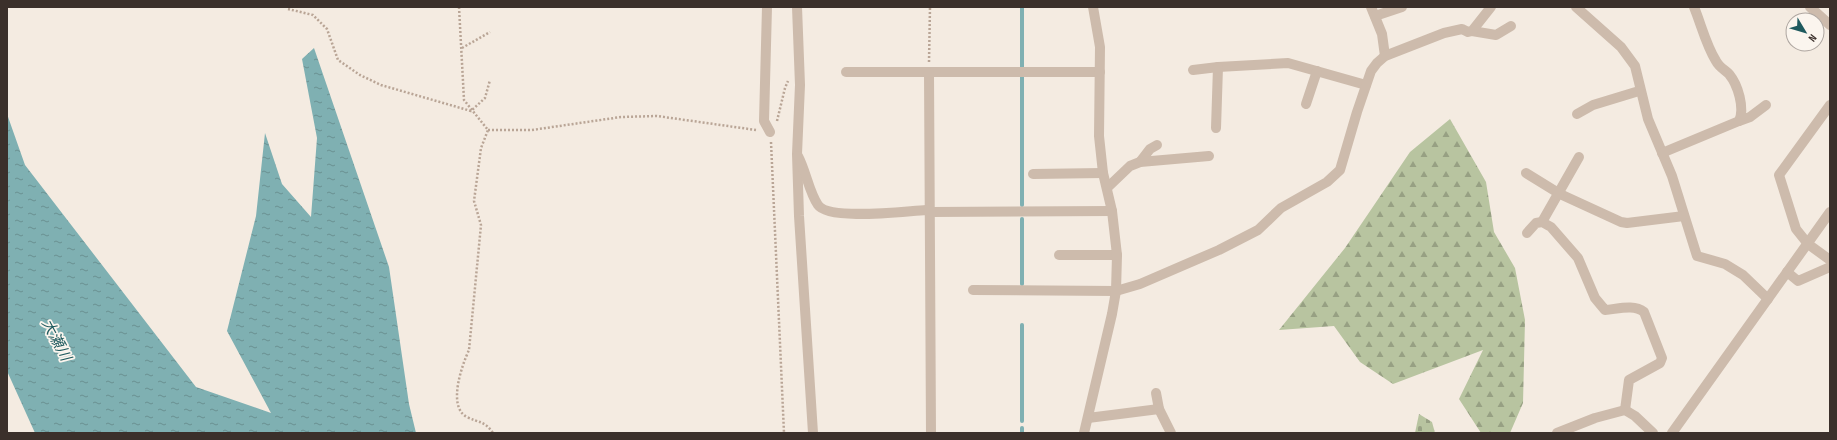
<svg xmlns="http://www.w3.org/2000/svg" width="1837" height="440" viewBox="0 0 1837 440" font-family="'Sofia Sans Condensed','Noto Sans JP',sans-serif">
<defs>
<pattern id="forest-firs" width="22" height="20" patternUnits="userSpaceOnUse"><rect width="22" height="20" fill="#b8c4a0"/><path d="M5 1l3.5 6h-7zM16 11l3.5 6h-7z" fill="#97a083"/></pattern>
<pattern id="cemetery-stones" width="16" height="16" patternUnits="userSpaceOnUse"><rect width="16" height="16" fill="#b8c4a0"/><path d="M2 7V4a2 2 0 0 1 4 0v3zM10 15v-3a2 2 0 0 1 4 0v3z" fill="#97a083"/></pattern>
<pattern id="water-ripples" width="26" height="14" patternUnits="userSpaceOnUse"><rect width="26" height="14" fill="#7fb0b2"/><path d="M2 4q2-2 4 0t4 0M15 11q2-2 4 0t4 0" fill="none" stroke="#699091"/></pattern>
</defs>
<rect width="100%" height="100%" fill="#f4ebe1"/>
<path fill="url(#forest-firs)" d="M1450,119L1486,182L1494,232L1515,268L1525,320L1523,403L1510,433H1481L1459,399L1483,350L1393,384L1360,362L1334,326L1279,330L1345,248L1410,152Z"/>
<path fill="url(#cemetery-stones)" d="M1419,414L1432,422L1435,433H1415Z"/>
<path fill="url(#water-ripples)" d="M314,48L389,267L409,404L416,433H35L7,371V114L25,165L196,387L271,413L227,331L256,216L265,133L282,184L311,217L317,138L302,59Z"/>
<g fill="none" stroke-linecap="round" stroke-linejoin="round">
<g stroke="#7fb0b2" stroke-width="4">
<path d="M1022,7V205"/>
<path d="M1022,284V219"/>
<path d="M1022,421V325"/>
<path d="M1022,428V433"/>
</g>
<g stroke="#b9a596" stroke-width="2.5" stroke-dasharray="2 2" stroke-linecap="butt">
<path d="M459,7L464,100L488,130L481,148L474,201L481,225L469,350C462,365 447,407 467,417C479,423 485,421 493,433"/>
<path d="M288,9L313,15L327,29L338,60L360,75L381,85L471,111L485,98L490,80"/>
<path d="M462,48L490,32"/>
<path d="M929,62L930,7"/>
<path d="M777,121L785,88L788,81"/>
<path d="M488,130H532L621,117L657,116L756,130"/>
<path d="M771,142L784,433"/>
</g>
<g stroke="#cdbbac" stroke-width="10">
<path d="M767,7L764,121L770,132"/>
<path d="M797,7L800,85L797,154L799,216L813,433"/>
<path d="M1371,7L1382,34L1385,56"/>
<path d="M1576,7L1621,47L1635,66L1648,119L1672,176L1697,256L1725,264L1743,275L1768,299"/>
<path d="M1810,7L1830,25"/>
<path d="M1375,16L1402,7"/>
<path d="M1472,31L1496,35L1511,26"/>
<path d="M1193,70L1218,67L1288,63L1366,85"/>
<path d="M846,72H1100"/>
<path d="M929,73L931,433"/>
<path d="M1306,104L1317,71"/>
<path d="M1830,105L1779,175L1796,229L1808,244L1830,260"/>
<path d="M1577,114L1593,105L1639,91"/>
<path d="M1739,121L1750,117L1766,105"/>
<path d="M1216,128L1218,67"/>
<path d="M1662,153L1739,121C1745,108 1738,85 1729,74C1725,70 1719,67 1716,61C1706,45 1701,24 1694,7"/>
<path d="M798,156C806,171 809,192 818,205C829,221 905,211 926,210L931,212L1112,211"/>
<path d="M1140,162L1150,149L1157,145"/>
<path d="M1526,173L1560,194L1621,222L1627,223L1684,216"/>
<path d="M1033,174L1103,173"/>
<path d="M1108,187L1130,166L1140,162L1209,156"/>
<path d="M1542,222L1579,157"/>
<path d="M1527,233L1536,223L1542,222L1551,227L1578,258L1595,298L1605,310C1618,309 1634,304 1644,312L1662,358L1660,363L1629,380L1625,410"/>
<path d="M1059,255H1117"/>
<path d="M1787,272L1798,281L1830,267"/>
<path d="M973,290L1116,291L1140,284L1219,250L1258,230L1281,208L1327,182L1340,170L1357,112L1371,71L1377,63L1385,56L1444,33L1462,29L1468,32L1472,31L1491,7"/>
<path d="M1156,393L1159,409L1171,433"/>
<path d="M1088,418L1159,409"/>
<path d="M1084,433L1112,314L1116,291L1117,255L1112,211L1103,173L1099,136L1100,47L1093,7"/>
<path d="M1557,433L1595,418L1625,410L1635,416L1653,433"/>
<path d="M1672,433L1830,212"/>
</g>
</g>
<g text-anchor="middle" dominant-baseline="central" stroke-width="3.5" stroke-linejoin="round" paint-order="stroke">
<g font-size="15" font-style="italic" fill="#1f5a5e" stroke="#fbf5ee">
<text transform="translate(56 340) rotate(62)">大瀬川</text>
</g>
</g>
<rect width="1837" height="440" fill="none" stroke="#3b302b" stroke-width="16"/>
<g transform="translate(1805 32) rotate(128)"><circle r="19" fill="#fbf5ee" stroke="#aea6a0"/>
<path d="M0-3L7 15L0 10L-7 15Z" fill="#1f5a5e"/>
<text y="-6" font-size="11" font-weight="bold" text-anchor="middle" fill="#3b302b">N</text>
</g>
</svg>
